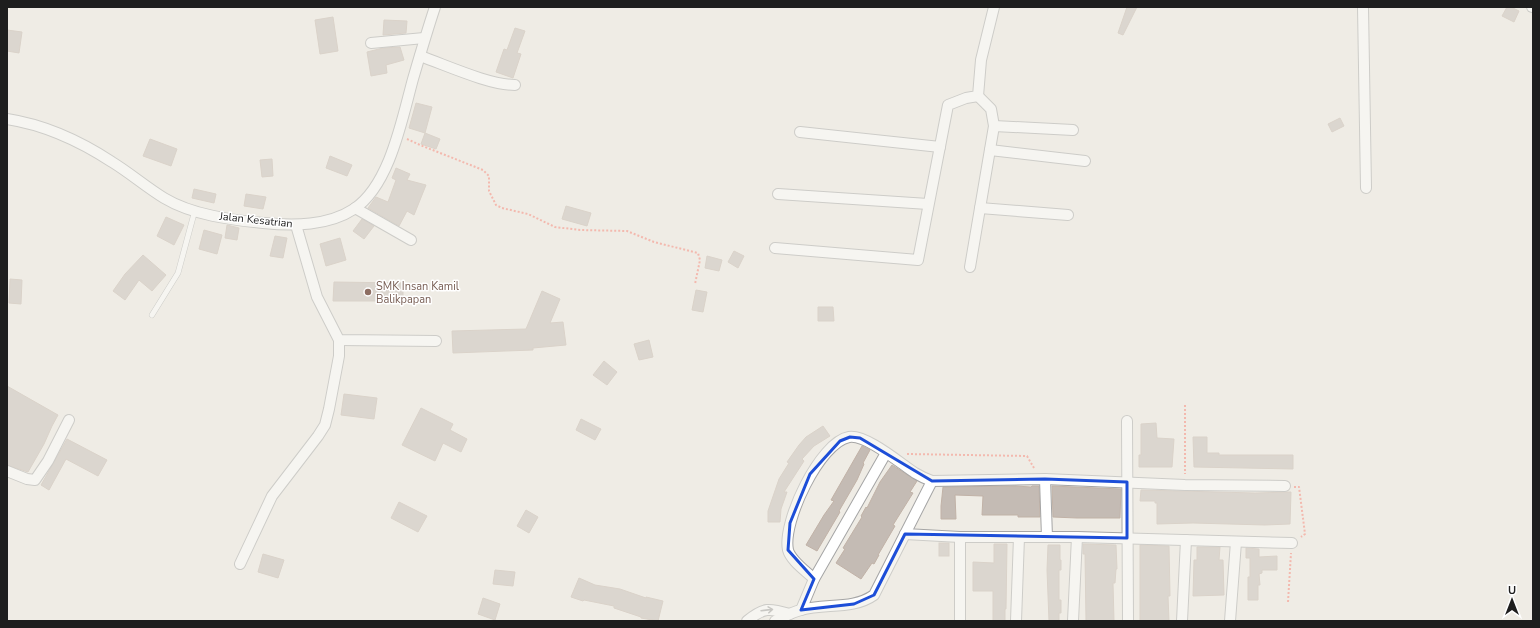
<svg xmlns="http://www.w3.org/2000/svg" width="1540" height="628" viewBox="0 0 1540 628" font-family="'Nunito Sans',sans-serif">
<rect width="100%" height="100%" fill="#efece5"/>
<g fill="#c4bbb4" stroke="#c1b2a7">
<path d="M1127,7H1137L1123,35L1118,33Z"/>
<path d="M1507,7H1511L1519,11L1514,22L1502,16Z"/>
<path d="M333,17L338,51L320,54L315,20Z"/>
<path d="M384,20L407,21L406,33L383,35Z"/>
<path d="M515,28L525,31L517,53L521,54L513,78L496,72L504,49L507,50Z"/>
<path d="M7,30L22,32L19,53L7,51Z"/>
<path d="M400,47L404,60L386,65L387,73L371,76L367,52L383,48Z"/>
<path d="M416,103L432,107L425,133L409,128Z"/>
<path d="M1340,118L1344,126L1332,132L1328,124Z"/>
<path d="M425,133L440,139L436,149L421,144Z"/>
<path d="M150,139L177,149L171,166L143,156Z"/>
<path d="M330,156L352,165L347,176L326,168Z"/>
<path d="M272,159L273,176L262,177L260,160Z"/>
<path d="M396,168L410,174L407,180L426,185L414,215L407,211L399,226L368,208L376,197L388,202L396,180L392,178Z"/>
<path d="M194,189L216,194L214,203L192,198Z"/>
<path d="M246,194L266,197L263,209L244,206Z"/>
<path d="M566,206L591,213L587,226L562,219Z"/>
<path d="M166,217L184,225L174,245L157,236Z"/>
<path d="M362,219L374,226L364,239L353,231Z"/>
<path d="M227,225L239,228L237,240L225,238Z"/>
<path d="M204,230L222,235L217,254L199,249Z"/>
<path d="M275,236L287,238L283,258L270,256Z"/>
<path d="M340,238L346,260L326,266L320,244Z"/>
<path d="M734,251L744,256L738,268L728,262Z"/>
<path d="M143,255L166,275L152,291L139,280L125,300L113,291L125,274Z"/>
<path d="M707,256L722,260L719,271L705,268Z"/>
<path d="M10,279L22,280L21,304L9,303Z"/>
<path d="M334,282L403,283V301H333Z"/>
<path d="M696,290L707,292L703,312L692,310Z"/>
<path d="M542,291L560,299L550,323L563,322L566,345L533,348V350L453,353L452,331L526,329Z"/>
<path d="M818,307H833L834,321H818Z"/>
<path d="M649,340L653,357L639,360L634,344Z"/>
<path d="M604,361L617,372L607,385L593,375Z"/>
<path d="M7,386L58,415L52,426L44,444L28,472L7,465Z"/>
<path d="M344,394L377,398L374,419L341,415Z"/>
<path d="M421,408L453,424L450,430L467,439L461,452L443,443L435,461L402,445Z"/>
<path d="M581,419L601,429L595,440L576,430Z"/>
<path d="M1156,423L1157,438L1174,439L1172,467H1139V455H1141V424Z"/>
<path d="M823,426L830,436L814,446L802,459L804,461L784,492H787L781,509L780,522H768V511L779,479L789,463L787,462L799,445L806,437Z"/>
<path d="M1193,437H1207V453H1219V455H1293V469L1194,467Z"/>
<path d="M67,439L107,460L98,476L66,459L49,490L41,485Z"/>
<path d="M862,446L870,450L863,463L864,464L857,480L839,511L840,512L817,551L806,545L824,515L834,501L831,500Z"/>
<path d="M892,465L917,481L910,492L913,493L893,525L895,526L878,555H879L874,564L872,563L861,579L836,563L845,549L843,548L862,517L861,516L866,507L867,508L880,482Z"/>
<path d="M1016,486L1031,487L1032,486H1039L1040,517H1018V515H982L983,496L955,495L956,519H941V506L943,487Z"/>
<path d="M1052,486L1121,489L1120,518H1077L1053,517Z"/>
<path d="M1141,490L1255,493L1291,492L1290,524L1265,525L1193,523L1157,524V503H1155V501H1140Z"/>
<path d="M399,502L427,516L418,532L391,518Z"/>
<path d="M526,510L538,517L529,533L517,526Z"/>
<rect x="939" y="543" width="10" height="13"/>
<path d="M994,544H1007L1006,609H1005V621H993V591H973V562L994,563Z"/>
<path d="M1083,544L1116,545L1117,569H1116L1115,583H1113L1114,621H1086L1085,554H1083Z"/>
<path d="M1048,545H1060V560H1061V570H1059V600H1061V613H1059V621H1049L1047,570Z"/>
<path d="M1140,545L1169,546L1170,596H1168L1169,621H1140Z"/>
<path d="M1197,547H1220L1219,560H1223L1224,595L1193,596L1194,560H1197Z"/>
<path d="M1246,548L1259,549V557L1277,556V570H1262V573L1259,574L1260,585H1258V600H1248V577H1250V558H1246Z"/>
<path d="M263,554L284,560L278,578L258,572Z"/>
<path d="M495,570L515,572L513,586L493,584Z"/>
<path d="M579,578L595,585L620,589L646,598V597L663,601L658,621L641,618V617L614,608V606L584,600L583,601L571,597Z"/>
<path d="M483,598L500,604L495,620L478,614Z"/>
</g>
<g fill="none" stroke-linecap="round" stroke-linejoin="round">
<g stroke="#a5a5a5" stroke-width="6">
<path id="service" d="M152,315L178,273L195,210"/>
</g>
<g stroke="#a5a5a5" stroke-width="12">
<g id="minor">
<path d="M1363,7L1366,188"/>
<path d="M1532,7H1533"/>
<path d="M371,43L424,38"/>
<path d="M420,56C446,65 489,85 515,85"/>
<path d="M7,119C46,125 80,141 112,162C130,173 146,187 164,198C192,215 232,220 263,223C294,226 328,226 354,209C390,185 402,119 413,79C420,55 427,31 435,7"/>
<path d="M994,126L1073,130"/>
<path d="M800,132L940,147"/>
<path d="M990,150L1085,161"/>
<path d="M778,194L928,204"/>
<path d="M355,208L411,240"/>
<path d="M980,208L1068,215"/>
<path d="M296,225L317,297L339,340L436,341"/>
<path d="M775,248L918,260L948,105L966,98L978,96L981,60L994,7"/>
<path d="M970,267L994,126L991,109L978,96"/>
<path d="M1127,421L1128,621"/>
<path d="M7,471L27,479L35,480L48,461L69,420"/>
<path d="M1045,479L1185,485L1285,486"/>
<path d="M905,534L960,537H1077L1292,543"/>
<path d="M240,564L272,496L318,436L325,425L329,409L339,356V340"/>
<path d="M814,579C806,571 791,561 788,550C782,522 820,442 849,437C866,434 901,464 915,473C920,476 926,479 932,481L1045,479L1047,537"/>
<path d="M801,610L814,579L886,453"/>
<path d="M747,621C764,607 769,608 790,614"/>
<path d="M775,621C783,617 792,612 801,610C825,603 853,610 874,595L932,481"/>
<path d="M960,621V537"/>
<path d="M1016,621L1019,537"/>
<path d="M1073,621L1077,537"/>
<path d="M1182,621L1186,540"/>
<path d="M1230,621L1236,542"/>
</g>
</g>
<g stroke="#f97a6c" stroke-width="2" stroke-dasharray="2 2" stroke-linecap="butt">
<path d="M407,139L420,145L483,170L489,176V191L496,205L502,208L528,214L555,227L580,230L627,231L654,242L698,253L700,260L695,284"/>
<path d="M1185,405V474"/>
<path d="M907,454L1027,456L1034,468"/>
<path d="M1294,487H1299L1305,534L1301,537"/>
<path d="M1288,602L1291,553"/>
</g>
<use href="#service" stroke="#fff" stroke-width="5"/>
<use href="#minor" stroke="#fff" stroke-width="10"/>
</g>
<defs><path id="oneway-shaft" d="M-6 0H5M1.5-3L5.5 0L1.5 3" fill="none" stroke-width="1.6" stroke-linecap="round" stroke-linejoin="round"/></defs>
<use stroke="#9a9a9a" href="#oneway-shaft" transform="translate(767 610) rotate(-7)"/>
<path d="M0 0H1540V628H0ZM850,437L860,438L932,481L1045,479L1127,482V538L905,534L874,595L854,604L801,610L814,579L788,550L790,523L810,474L840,441Z" fill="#efece5" fill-opacity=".55" fill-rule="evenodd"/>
<path fill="none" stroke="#1d4ed8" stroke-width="3" stroke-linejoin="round" d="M850,437L860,438L932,481L1045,479L1127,482V538L905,534L874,595L854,604L801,610L814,579L788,550L790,523L810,474L840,441Z"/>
<circle fill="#8d6e63" stroke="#fff" stroke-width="1.5" cx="368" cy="292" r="4"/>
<g text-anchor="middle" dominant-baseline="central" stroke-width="3" stroke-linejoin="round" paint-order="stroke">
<g font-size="11" fill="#1e1e1e" stroke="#fff">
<text transform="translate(256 220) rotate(6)">Jalan Kesatrian</text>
</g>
<g font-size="11" fill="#785e54" stroke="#fff" text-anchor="start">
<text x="376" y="286">SMK Insan Kamil<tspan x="376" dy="13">Balikpapan</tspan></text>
</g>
</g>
<rect width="1540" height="628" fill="none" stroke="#1e1e1e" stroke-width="16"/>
<g transform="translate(1512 600)" stroke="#ffffff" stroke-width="3" paint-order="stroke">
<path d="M0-3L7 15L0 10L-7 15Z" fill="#1e1e1e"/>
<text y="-6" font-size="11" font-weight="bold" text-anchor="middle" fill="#1e1e1e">U</text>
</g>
</svg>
